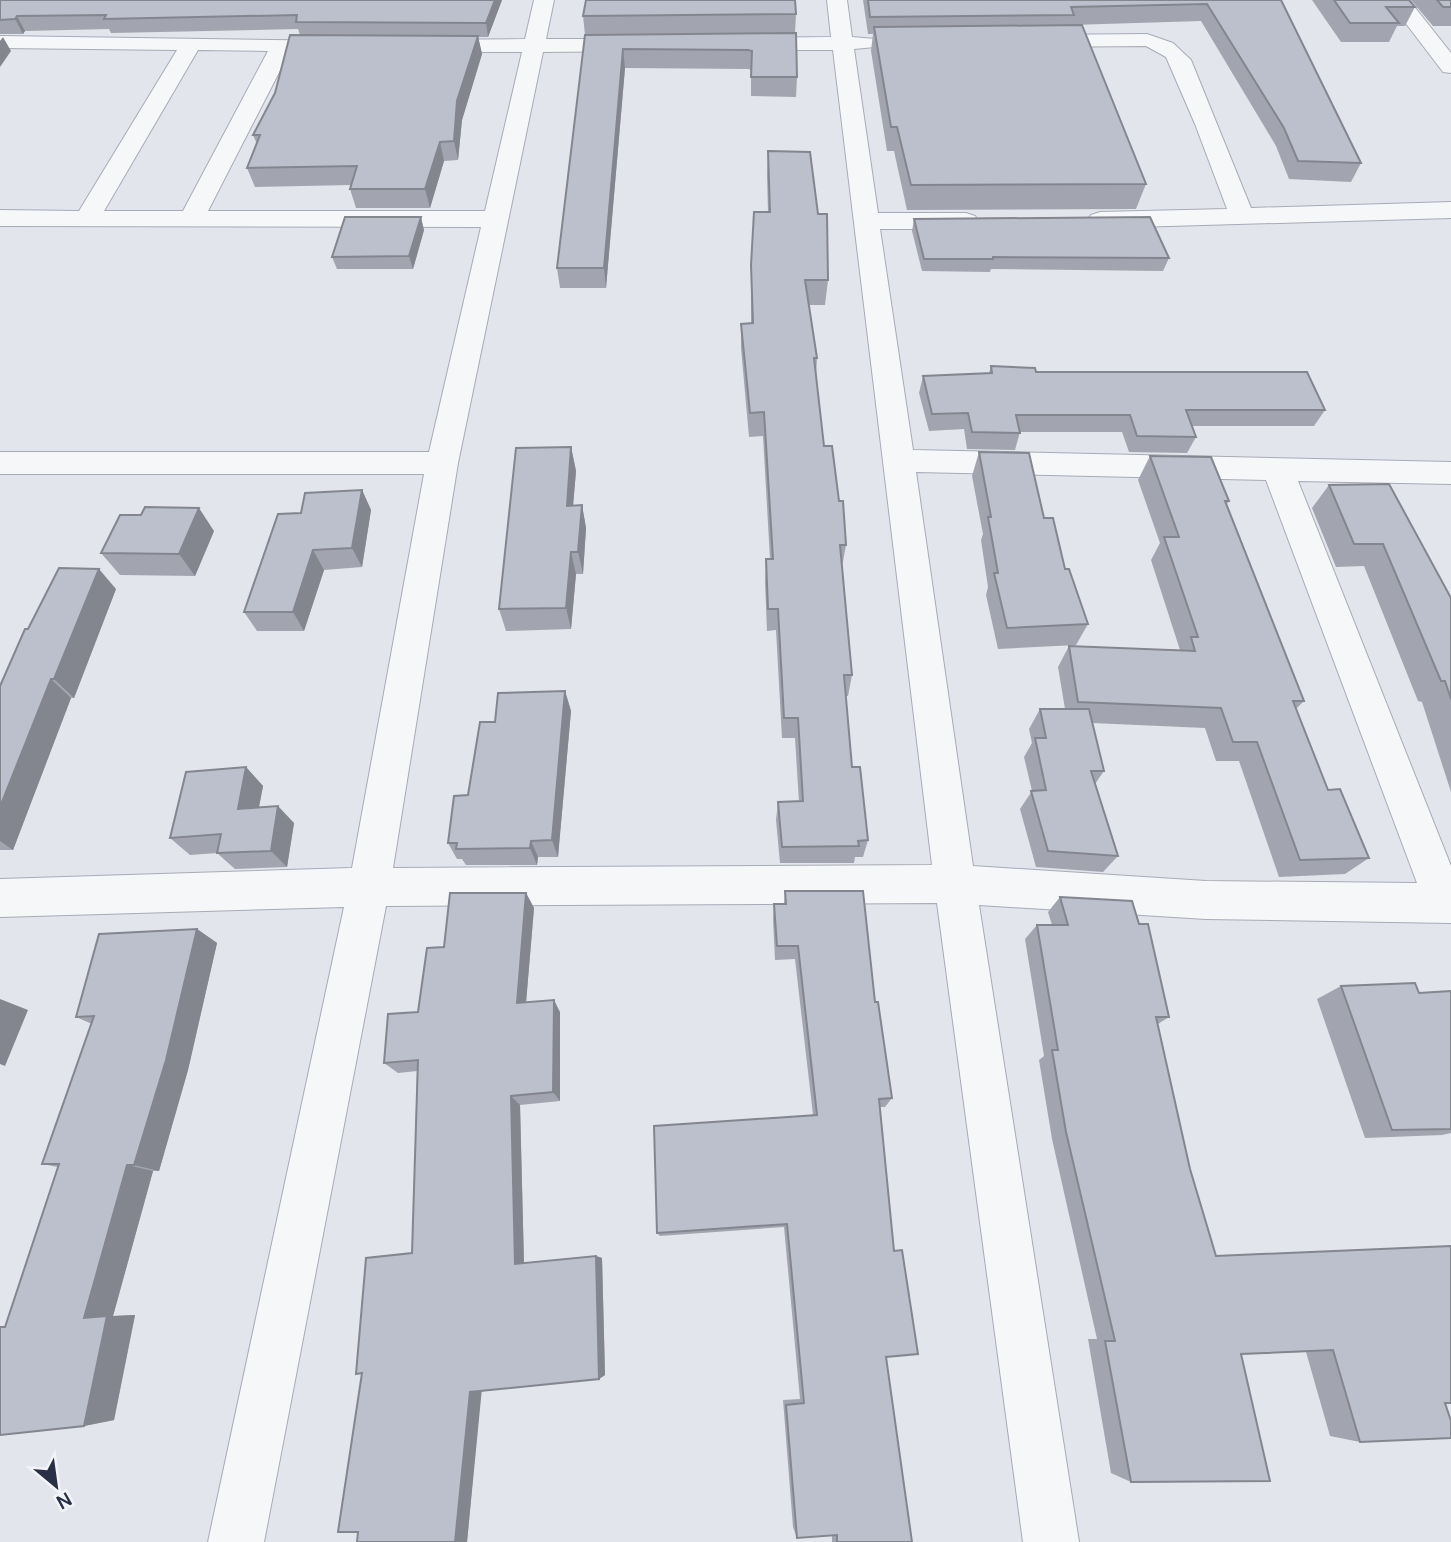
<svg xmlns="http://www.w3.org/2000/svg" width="1451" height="1542" viewBox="0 0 1451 1542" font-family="Manrope,sans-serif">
<rect width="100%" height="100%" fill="#e3e5ec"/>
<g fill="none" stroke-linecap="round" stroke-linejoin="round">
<g stroke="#a7abb7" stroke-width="2">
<g id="street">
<path d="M534,0H554L546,39H637L644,41L648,45L644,49L637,51L543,52L458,463L393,868L932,865L833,50H742L735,48L731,44L735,40L742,38L831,37L827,0H847L852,37L875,39L879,43L875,47L854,49L878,213H966L975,216L979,221L975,226L966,229H880L913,450L1451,462V484L1298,481L1451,866V923L1206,919L979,905L1079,1542H1023L937,903L386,906L264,1542H208L344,907L0,917V879L352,868L424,474H0V452H429L481,227L0,226V210L79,211L177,50L0,48V36L346,41L350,45L346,49L339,51H290L208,211H485L522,52H427L420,50L416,46L420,42L427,40L525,39ZM198,50L268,51L183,211H104ZM916,472L1266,480L1417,883L1206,881L973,866Z"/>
<path d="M1388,0H1409L1451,53V73L1443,72Z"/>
<path d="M1147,34L1173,43L1191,60L1251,208L1451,202V218L1100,228L1091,225L1087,220L1091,215L1100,212L1227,209L1195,124L1166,57L1146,46L1036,47L1029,45L1025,41L1029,37L1036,35Z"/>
</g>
</g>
<use href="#street" fill="#f6f7f9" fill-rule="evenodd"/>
</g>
<g fill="#a2a5af">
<path d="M0,0H502L488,37H478L482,54L462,120L458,160L444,161L430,208H356L350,189L351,185L255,187L247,168L257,144L253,135L275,93L300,35L298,29L111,33L109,29L25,31L23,34H0Z"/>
<path d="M863,0H1281L1361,163L1351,182L1289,179L1276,146L1201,21L1071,25L1146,184L1136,209L907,210L894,151H887L871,51L873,34H868Z"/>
<path d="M1312,0H1409L1415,7L1405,26H1397L1389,42H1341Z"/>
<path d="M1411,0H1451V26H1433Z"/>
<path d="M796,14L795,33L797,77L796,97L751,96V70L748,69L625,68L606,288H560L557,268L585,35L583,16Z"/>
<path d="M768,151L818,214L828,280L825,305H809L817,358L816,376L824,446L839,501L846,545L842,567L852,675L848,696H846L852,767L868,840L863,857H855L854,863H780L776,820L778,802H799L795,738H782L776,630L767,631L765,582L766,559H770L763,436L749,437L741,348V324L751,323V265L768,212L767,176Z"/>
<path d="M914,219L1169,258L1163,271L991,269L990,272L922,271L912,231Z"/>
<path d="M424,230L413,269H337L332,257Z"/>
<path d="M991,366L1036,372L1325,410L1314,426H1192L1196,437L1187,453L1129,452L1122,432H1020L1015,450L967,449L964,429L929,431L919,393L923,376L989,373Z"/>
<path d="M571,447L576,471L573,506L582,505L586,528L583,574H576L571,629L506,631L499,609Z"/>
<path d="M979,452L1044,518L1088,624L1076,645L998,649L986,595L988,587L981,540L983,534L972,476Z"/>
<path d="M1150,456L1229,501L1227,504L1304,701L1296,709L1328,790L1369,858L1345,874L1279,877L1239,761H1216L1205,728L1092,723L1104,771L1095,784L1118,856L1103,872L1036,867L1020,809L1032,791L1024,757L1032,743L1029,729L1040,709H1065L1058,667L1069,646L1180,650L1151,560L1160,543L1138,480Z"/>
<path d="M1329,485L1451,598V792L1422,702L1418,701L1364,566L1336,567L1312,508Z"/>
<path d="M362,490L371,510L362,567L324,570L304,631H257L244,612Z"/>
<path d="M214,531L195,576L120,575L101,553Z"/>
<path d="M116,589L74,698H71L13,850H0V686L28,629Z"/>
<path d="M565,691L571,711L558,857H538L537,865H466L462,859H457L448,843L468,795L495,722Z"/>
<path d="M246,767L263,786L259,807L294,823L287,867L235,869L217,853L190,855L170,838Z"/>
<path d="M785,891L875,1002L892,1098L885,1107H880L886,1357L912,1542H832V1535L797,1538L793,1527L783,1400L800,1399L784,1227L660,1236L657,1233L813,1115L795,959L775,960L773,919L774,904H784Z"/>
<path d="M526,893L534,908L526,1002L560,1012V1101L520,1105L524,1263L596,1256L602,1258L605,1375L599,1379L481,1391L467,1542H357L412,1253L417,1071L398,1073L384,1063L418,1012L444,947Z"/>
<path d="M1060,897L1169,1017L1158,1024L1190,1169L1216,1256L1445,1403L1360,1442L1330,1436L1306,1352L1241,1354L1131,1482L1111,1473L1088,1339H1097L1052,1139L1039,1060L1044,1056L1025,939L1037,925H1052L1048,912Z"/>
<path d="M197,929L217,943L188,1070L159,1171H153L113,1316L135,1315L114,1420L84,1426L5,1327L58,1167L42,1164L92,1024L76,1017Z"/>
<path d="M1341,986L1419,993L1451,991V1133L1442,1135L1365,1138L1317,999Z"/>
</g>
<g fill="#84868f">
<path d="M495,0H502L488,37L486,23Z"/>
<path d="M17,16L25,31L23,34L15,19Z"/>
<path d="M478,36L482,54L462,120L458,160L454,141L457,101Z"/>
<path d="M3,37L11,51L0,67V41Z"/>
<path d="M623,49L625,68L606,288L604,268Z"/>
<path d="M440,142L444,161L430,208L425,189Z"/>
<path d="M421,217L424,230L413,269L409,256Z"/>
<path d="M571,447L576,471L571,529L567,506Z"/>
<path d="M362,490L371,510L362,567L352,548Z"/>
<path d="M582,505L586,528L583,574L578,552Z"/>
<path d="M199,508L214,531L195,576L179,554Z"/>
<path d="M313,550L324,570L304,631L293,612Z"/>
<path d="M571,552L576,574L571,629L566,608Z"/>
<path d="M99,569L116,589L74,698L54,679Z"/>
<path d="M51,679L71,698L13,850L0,841V807Z"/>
<path d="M565,691L571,711L558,857L552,840Z"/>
<path d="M246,767L263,786L255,827L238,809Z"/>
<path d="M278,806L294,823L287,867L271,851Z"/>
<path d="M531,841L538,857L537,865L530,848Z"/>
<path d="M526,893L534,908L525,1015L517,1003Z"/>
<path d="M197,929L217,943L188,1070L159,1171L134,1165Z"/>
<path d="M0,999L28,1010L5,1066L0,1064Z"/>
<path d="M554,1000L560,1012V1101L553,1092Z"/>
<path d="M511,1096L520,1105L524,1266L515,1264Z"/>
<path d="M127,1165L153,1171L113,1316L135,1315L114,1420L84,1426V1318Z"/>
<path d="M596,1256L602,1258L605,1375L599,1379Z"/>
<path d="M482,1388L467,1542H455L470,1392Z"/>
</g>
<g fill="#bcc0cc" stroke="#84868f" stroke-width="2">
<path d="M0,0H495L486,23L296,22L297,15L104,19L106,15L17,16L15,19L0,20Z"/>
<path d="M586,0H795L796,14L583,16Z"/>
<path d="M868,0H1281L1361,163L1298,161L1284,128L1207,4L1071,7L1074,15L870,17Z"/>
<path d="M1334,0H1409L1415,7H1386L1399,23H1350Z"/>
<path d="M1437,0H1451V7H1443Z"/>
<path d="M1082,25L1146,184L911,185L897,127H891L874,27Z"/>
<path d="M796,33L797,77H751L752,51L748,50L623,49L604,268H557L585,35Z"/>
<path d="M290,35L478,36L457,101L454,141L440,142L425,189H350L357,166L247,168L260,135H253L275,93Z"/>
<path d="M768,151L810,152L818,214H827L828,280H805L817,358H814L824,446H832L839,501H843L846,545H840L852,675H844L852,767H860L868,840L858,841L859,846L782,847L778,802L803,801L798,718H784L778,609H768L766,559H773L764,412L750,413L741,324L753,323L751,265L754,212H770Z"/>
<path d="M345,217H421L409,256L332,257Z"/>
<path d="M1150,217L1169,258L993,257V259H924L914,219Z"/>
<path d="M991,366L1035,368L1036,372H1307L1325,410H1186L1196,437L1137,436L1130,415H1016L1020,433L972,432L968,413L932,414L923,376L992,373Z"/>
<path d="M571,447L567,506L582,505L578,552H571L566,608L499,609L516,448Z"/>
<path d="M979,452L1029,453L1044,518H1053L1065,569H1069L1088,624L1007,628L994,573H998L988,517H991Z"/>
<path d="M1150,456L1211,457L1229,501H1225L1304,701H1293L1328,790L1340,789L1369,858L1300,860L1257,742H1233L1221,708L1078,702L1069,646L1195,651L1191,637H1198L1164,537H1179Z"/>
<path d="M1389,484L1451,598V699L1445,681H1441L1383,544H1354L1329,485Z"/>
<path d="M362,490L352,548L313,550L293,612H244L278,514L301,513L305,493Z"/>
<path d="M145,507L199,508L179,554L101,553L120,515H141Z"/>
<path d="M59,568L99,569L54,679H51L0,807V686L25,629H28Z"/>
<path d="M565,691L552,840L531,841L530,848L456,849L457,843H448L454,796L468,795L480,722H495L498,693Z"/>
<path d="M1040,709H1089L1104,771H1091L1118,856L1048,851L1031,791L1046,790L1035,738H1046Z"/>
<path d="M246,767L238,809L278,806L271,851L217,853L221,834L170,838L186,772Z"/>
<path d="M785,891H863L875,1002H878L892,1098L879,1099L894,1251L902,1250L918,1354L886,1357L912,1542H837V1535L797,1538L786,1405L804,1403L787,1224L657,1233L654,1126L817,1115L798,946H777L774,904H786Z"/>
<path d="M450,893H526L517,1003L554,1000L553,1092L511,1096L515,1264L596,1256L599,1379L470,1392L455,1542H357L358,1532H338L362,1373L356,1374L366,1258L412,1253L418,1060L384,1063L388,1014L418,1012L427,948L444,947Z"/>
<path d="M1060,897L1132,901L1139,924H1148L1169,1017H1156L1190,1169L1216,1256L1451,1246V1403H1445L1451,1421V1438L1360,1442L1333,1350L1241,1354L1270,1481L1131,1482L1105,1341H1115L1066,1132L1052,1050H1058L1037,925H1068Z"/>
<path d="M197,929L166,1060L134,1165H127L84,1318L107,1316L84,1426L0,1435V1327H5L59,1164H42L94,1016L76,1017L99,934Z"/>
<path d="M1415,983L1419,993L1451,991V1129L1392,1130L1341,986Z"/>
</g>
<g transform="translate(56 1486) rotate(151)" stroke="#f3f4f9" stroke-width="5" paint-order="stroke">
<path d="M0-5L12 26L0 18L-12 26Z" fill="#293045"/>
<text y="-10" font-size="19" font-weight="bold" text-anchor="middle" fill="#293045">N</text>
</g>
</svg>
